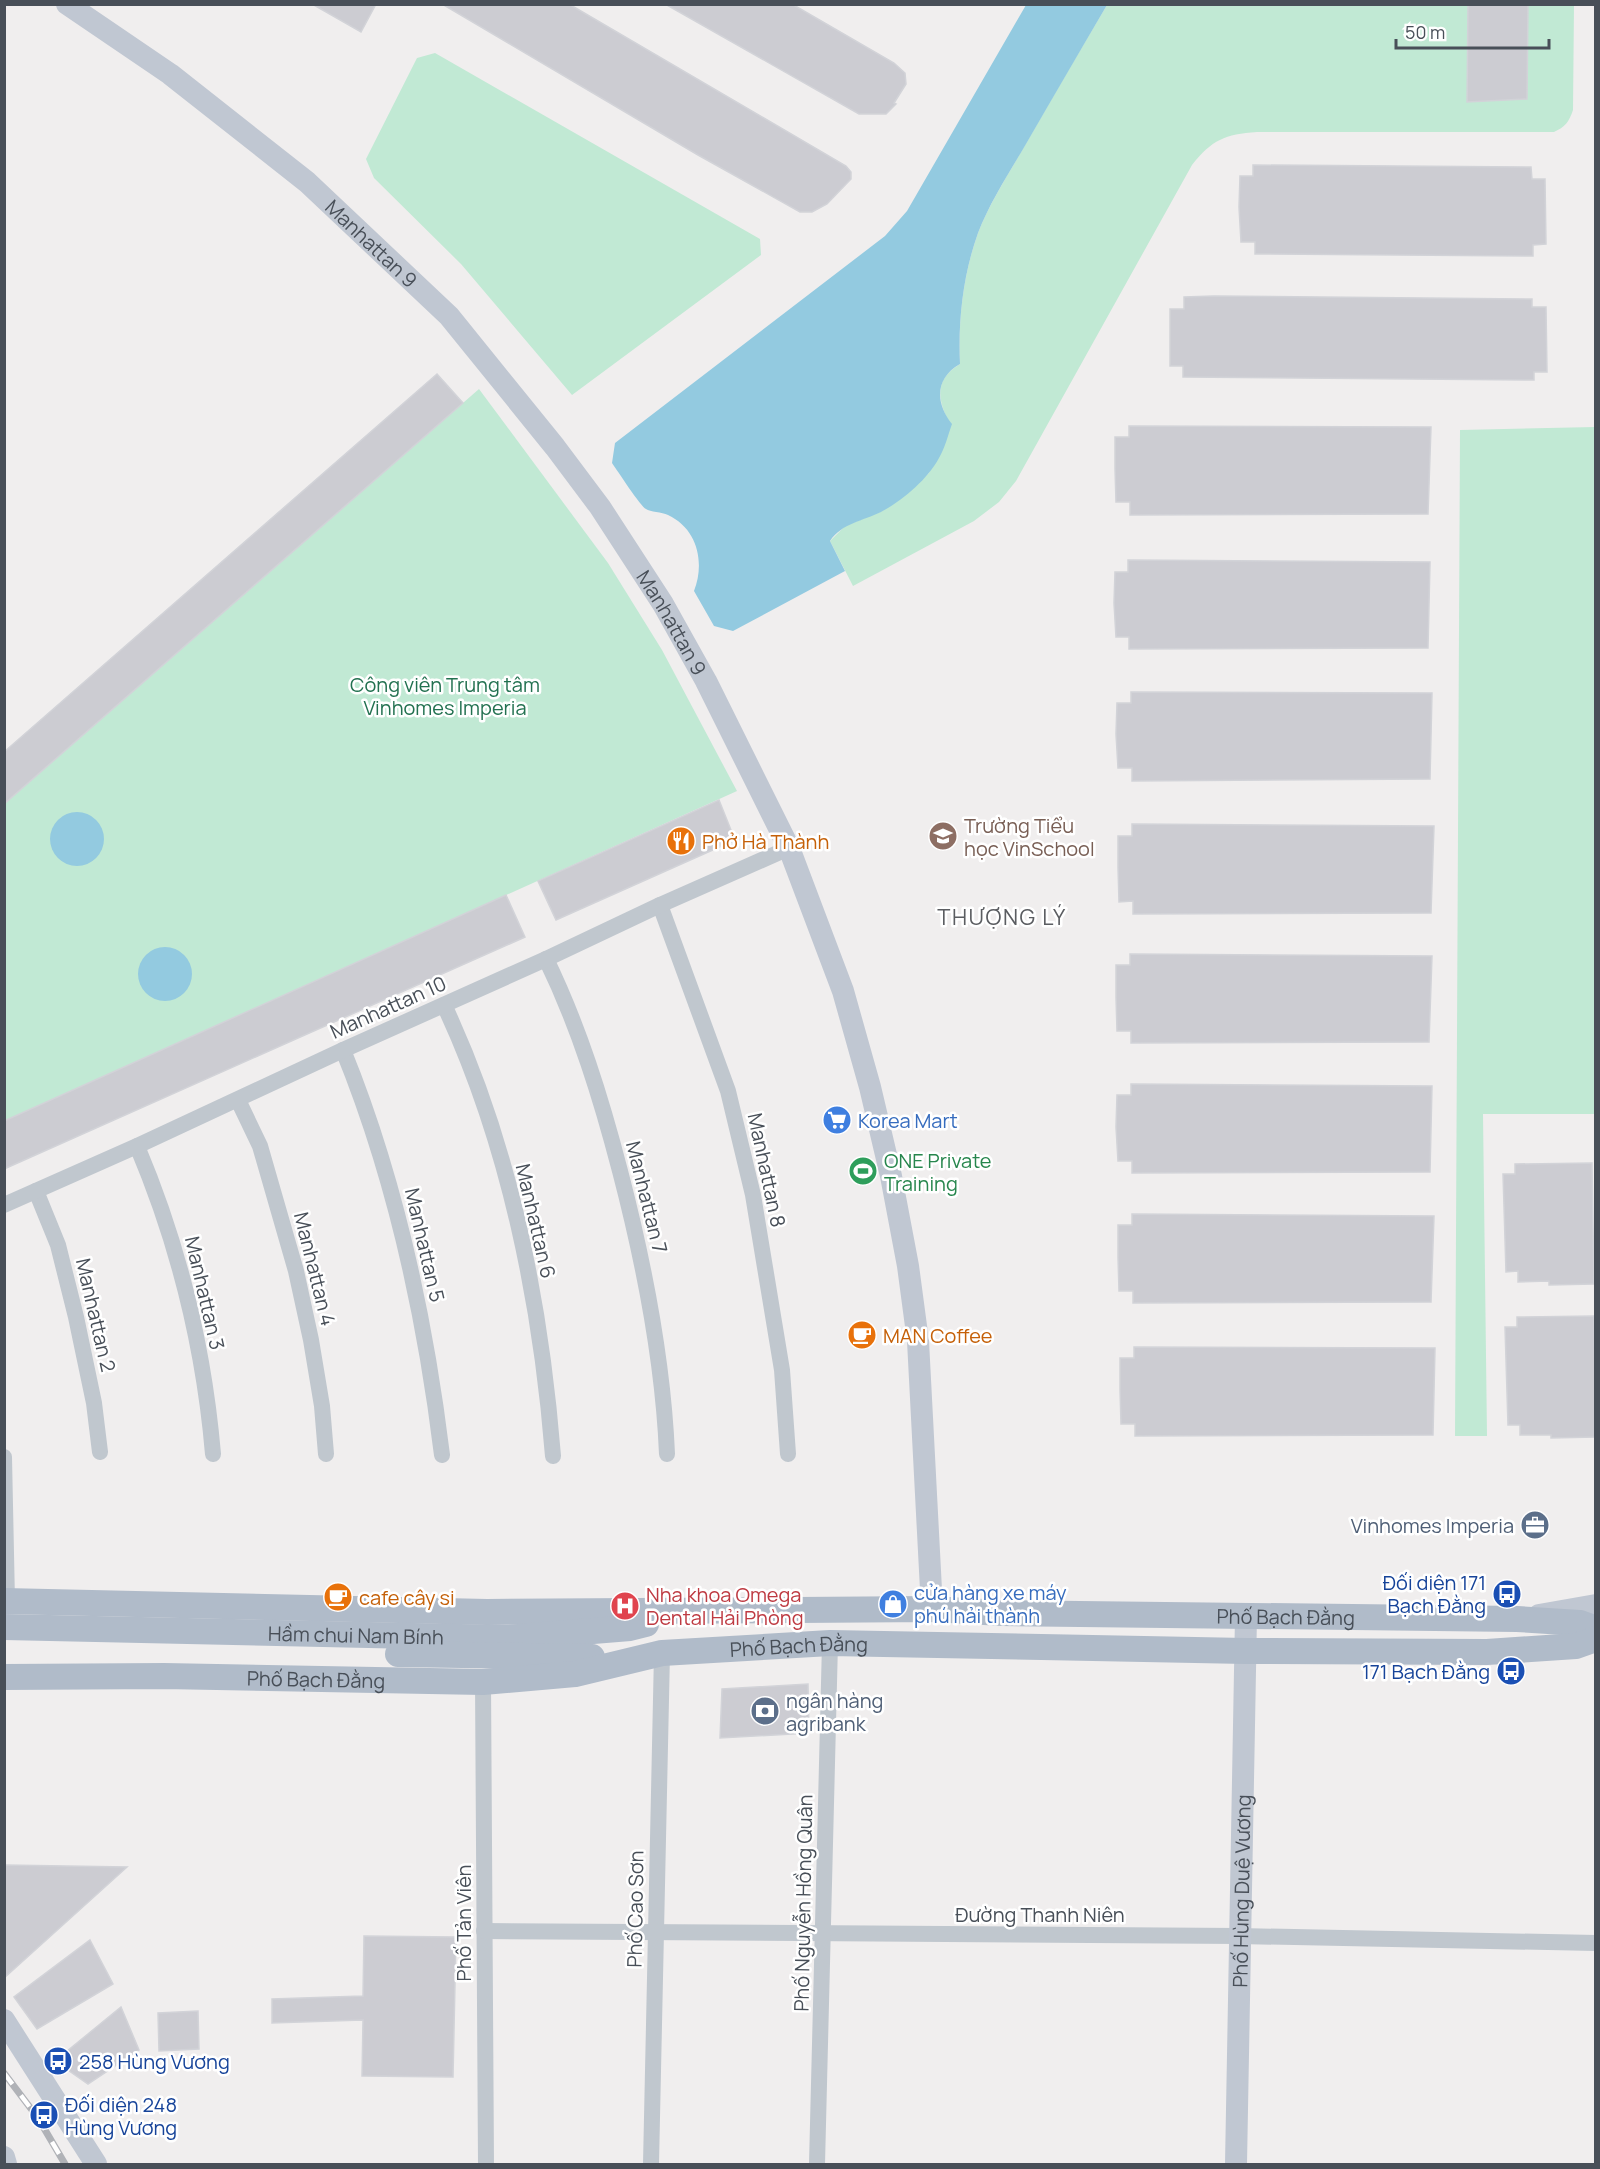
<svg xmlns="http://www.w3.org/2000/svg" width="1600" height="2169" viewBox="0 0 1600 2169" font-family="Manrope,sans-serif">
<rect width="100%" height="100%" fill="#f0eeee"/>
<g fill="#c1e9d4">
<path d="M1107,5H1574L1573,110C1569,122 1565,127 1554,132H1257C1225,134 1212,140 1192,165L1016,481L999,502L974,521L853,586L830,541L845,526L882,511L896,502L929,473L946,416C936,394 938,377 960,364C958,320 963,275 978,233C991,200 1011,170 1028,140C1054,95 1080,50 1107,5Z"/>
<path d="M435,53L760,239L761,255L572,395L461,264L374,178L366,159L417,58Z"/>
<path d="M479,389L608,563L662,650L737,791L5,1121L4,804Z"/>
<path d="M1595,427V1114H1483L1487,1436H1455L1460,430Z"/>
</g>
<g fill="#93cae0">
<path d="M1026,5H1107C1080,51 1053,97 1026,144C1009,173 990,202 978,233C963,275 958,320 960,364C935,378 935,403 952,424C948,435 945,448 939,458C927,480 903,500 881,512C863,521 842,523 830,541L845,571L733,631L714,626L694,591C705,563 698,529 668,515C662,512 650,512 646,509C641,507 617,470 612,463L615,443L885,236L907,211Z"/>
<circle cx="77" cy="839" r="27"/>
<circle cx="165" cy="974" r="27"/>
</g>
<g fill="#ccccd2" stroke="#d2d3d8" stroke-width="1.5">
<path d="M312,4H376L361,32Z"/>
<path d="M442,4H569L846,166L851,172V179L827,204L812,212H800L698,155Z"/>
<path d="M665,4H792L894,63L905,73L906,84L894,103L896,104L886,114H859Z"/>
<path d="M1468,4H1528L1527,99L1467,102Z"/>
<path d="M1253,165L1531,167L1532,179H1545L1546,244L1533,245V256L1255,254V242H1241L1239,207L1240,176H1253Z"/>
<path d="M1214,296L1532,299V307H1546L1547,372H1534V380L1183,377V366H1170V309H1184V297Z"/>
<path d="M437,374L463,403L4,804V752Z"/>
<path d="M1129,426L1431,427L1428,514L1130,515V502H1116L1115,468V437H1129Z"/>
<path d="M1128,560L1430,562L1428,648L1129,649V637H1116L1114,603L1115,572H1128Z"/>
<path d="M1131,692L1432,693L1430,779L1132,781V768H1118L1116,734L1117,703H1131Z"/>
<path d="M719,800L735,840L556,920L538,881Z"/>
<path d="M1132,824L1434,826L1431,913L1133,914V901L1119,902L1118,867V836H1132Z"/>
<path d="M506,895L525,937L4,1169V1121Z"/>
<path d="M1130,954L1432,956L1429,1042L1131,1043V1031H1117L1116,997V965H1130Z"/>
<path d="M1131,1084L1432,1086L1430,1172L1132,1173V1161H1118L1116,1127L1117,1095H1131Z"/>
<path d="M1592,1163L1594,1284L1549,1285V1281L1518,1282V1271L1506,1272L1503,1174H1515V1164Z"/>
<path d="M1132,1214L1434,1216L1431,1302L1133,1303V1291H1119L1118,1257V1225H1132Z"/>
<path d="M1594,1316L1596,1437L1551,1438V1435H1520V1425H1508L1505,1327H1517V1317Z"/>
<path d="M1134,1347L1435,1348L1433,1435L1135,1436V1424H1121L1120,1389V1358H1134Z"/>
<path d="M808,1684L809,1733L720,1738L722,1689Z"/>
<path d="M4,1865L127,1867L4,1978Z"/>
<path d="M364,1936L456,1937L453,2077L362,2076L363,2020L272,2023V1999L363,1996Z"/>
<path d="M90,1940L113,1984L37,2029L14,1997Z"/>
<path d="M121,2007L139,2050L88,2084L55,2061Z"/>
<path d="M198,2011L199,2049L159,2051L158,2013Z"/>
</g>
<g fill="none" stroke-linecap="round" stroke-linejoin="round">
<g stroke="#c0c7ce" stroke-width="16">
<path d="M660,905L728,1091L753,1195L782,1370L788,1454"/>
<path d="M546,959C579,1027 601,1098 620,1171C644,1263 663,1359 667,1454"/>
<path d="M444,1005C509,1143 541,1304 553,1456"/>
<path d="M343,1050C396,1180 425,1316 442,1455"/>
<path d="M238,1100L260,1146L296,1271L311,1340L322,1406L326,1454"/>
<path d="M137,1146C178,1243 204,1349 213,1454"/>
<path d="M36,1191L58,1245L76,1317L94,1403L100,1452"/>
<path d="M4,1205L137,1146L343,1050L546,959L660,905L789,848"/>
<path d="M4,1457L7,1601"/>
<path d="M483,1682L486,2164"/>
<path d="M484,1931L1239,1936L1596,1943"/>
<path d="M651,2164L662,1653"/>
<path d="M817,2164L830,1643"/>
</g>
<g stroke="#c0c7d2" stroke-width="22">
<path id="s1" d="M67,4L170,74L307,182L449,316L555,447L600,507L663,604L706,681L789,848L843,991L870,1087L891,1176L908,1266L918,1341L932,1609"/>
<path d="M1539,1615L1596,1605"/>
<path d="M4,2020L96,2164"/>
<path d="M4,2157L6,2164"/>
<path id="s2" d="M1236,2164L1246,1616"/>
</g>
<g stroke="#b0bbc9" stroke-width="26">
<path id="s3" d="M4,1601L487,1612L932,1609L1002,1613L1517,1619L1580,1623L1596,1629"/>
<path id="s4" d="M4,1627L506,1638L630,1628L646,1624"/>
<path d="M398,1654L592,1657"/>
<path id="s5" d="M4,1677L164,1676L483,1682L575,1674L662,1653L830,1643L1246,1651L1487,1652L1576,1646L1596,1639"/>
</g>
<g stroke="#b0b2b7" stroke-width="7">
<path id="rail" d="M4,2073L38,2118L65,2164"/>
</g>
<use href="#rail" stroke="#fff" stroke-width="4.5" stroke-dasharray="14" stroke-linecap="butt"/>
</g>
<defs>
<g id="school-disc" transform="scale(1.5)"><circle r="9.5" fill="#8d6e63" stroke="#fff"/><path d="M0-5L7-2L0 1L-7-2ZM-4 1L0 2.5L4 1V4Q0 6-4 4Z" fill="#fff"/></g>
<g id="restaurant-disc" transform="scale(1.5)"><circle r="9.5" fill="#e8710a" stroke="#fff"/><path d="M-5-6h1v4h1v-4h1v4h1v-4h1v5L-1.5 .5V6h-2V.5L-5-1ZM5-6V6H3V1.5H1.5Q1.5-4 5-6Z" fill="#fff"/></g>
<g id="supermarket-disc" transform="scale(1.5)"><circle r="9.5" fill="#3f7fe0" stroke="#fff"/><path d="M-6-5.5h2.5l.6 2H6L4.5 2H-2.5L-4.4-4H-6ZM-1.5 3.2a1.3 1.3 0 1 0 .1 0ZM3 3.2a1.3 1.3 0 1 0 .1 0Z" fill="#fff"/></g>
<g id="stadium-disc" transform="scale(1.5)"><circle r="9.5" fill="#2e9e5b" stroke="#fff"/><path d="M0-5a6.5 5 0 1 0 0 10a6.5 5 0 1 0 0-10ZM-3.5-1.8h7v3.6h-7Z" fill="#fff"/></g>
<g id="cafe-disc" transform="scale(1.5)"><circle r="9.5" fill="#e8710a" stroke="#fff"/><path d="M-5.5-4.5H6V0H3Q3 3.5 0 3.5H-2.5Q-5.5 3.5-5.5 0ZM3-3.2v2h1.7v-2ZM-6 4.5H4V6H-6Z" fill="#fff"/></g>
<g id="office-disc" transform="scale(1.5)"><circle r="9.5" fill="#5c6f8a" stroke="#fff"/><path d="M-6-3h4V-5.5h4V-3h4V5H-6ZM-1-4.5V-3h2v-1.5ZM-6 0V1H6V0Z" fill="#fff"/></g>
<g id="bus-disc" transform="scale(1.5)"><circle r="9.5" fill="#1a4fb4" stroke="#fff"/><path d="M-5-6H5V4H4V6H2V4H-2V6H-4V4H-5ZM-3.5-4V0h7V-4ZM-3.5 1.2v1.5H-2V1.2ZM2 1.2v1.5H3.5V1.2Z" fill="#fff"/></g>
<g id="shop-disc" transform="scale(1.5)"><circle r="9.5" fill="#3f7fe0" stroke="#fff"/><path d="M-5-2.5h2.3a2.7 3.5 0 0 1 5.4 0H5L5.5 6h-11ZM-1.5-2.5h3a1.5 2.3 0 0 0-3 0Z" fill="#fff"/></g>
<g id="hospital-disc" transform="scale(1.5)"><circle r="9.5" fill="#e0444e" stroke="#fff"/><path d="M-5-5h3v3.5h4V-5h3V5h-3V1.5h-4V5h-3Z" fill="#fff"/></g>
<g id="bank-disc" transform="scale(1.5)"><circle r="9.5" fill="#5c6f8a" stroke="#fff"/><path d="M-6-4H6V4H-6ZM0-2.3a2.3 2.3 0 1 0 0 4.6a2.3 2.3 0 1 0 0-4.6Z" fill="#fff"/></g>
</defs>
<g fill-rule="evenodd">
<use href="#school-disc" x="943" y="836"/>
<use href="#restaurant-disc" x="681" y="841"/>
<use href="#supermarket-disc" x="837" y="1120"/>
<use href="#stadium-disc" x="863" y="1171"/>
<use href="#cafe-disc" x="862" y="1335"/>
<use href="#office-disc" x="1535" y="1525"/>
<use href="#bus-disc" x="1507" y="1594"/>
<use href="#cafe-disc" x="338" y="1597"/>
<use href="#shop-disc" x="893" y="1604"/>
<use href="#hospital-disc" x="625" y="1606"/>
<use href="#bus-disc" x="1511" y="1671"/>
<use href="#bank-disc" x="765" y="1711"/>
<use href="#bus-disc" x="58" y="2061"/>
<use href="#bus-disc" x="44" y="2115"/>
</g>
<g text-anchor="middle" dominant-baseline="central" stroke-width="5" stroke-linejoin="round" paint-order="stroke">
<g font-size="20" fill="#484f58" stroke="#fff">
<text stroke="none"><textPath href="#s1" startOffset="388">Manhattan 9</textPath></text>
<text stroke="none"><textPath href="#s1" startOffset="874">Manhattan 9</textPath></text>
<text transform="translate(388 1007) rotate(-24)">Manhattan 10</text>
<text transform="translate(767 1170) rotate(78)">Manhattan 8</text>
<text transform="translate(647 1197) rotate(76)">Manhattan 7</text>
<text transform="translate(536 1221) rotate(77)">Manhattan 6</text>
<text transform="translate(425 1245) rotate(77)">Manhattan 5</text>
<text transform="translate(315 1269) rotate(76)">Manhattan 4</text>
<text transform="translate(205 1293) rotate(77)">Manhattan 3</text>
<text transform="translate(96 1315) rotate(77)">Manhattan 2</text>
<text stroke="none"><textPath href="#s3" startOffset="1282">Phố Bạch Đằng</textPath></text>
<text stroke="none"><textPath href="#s4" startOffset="352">Hầm chui Nam Bính</textPath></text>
<text stroke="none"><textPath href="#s5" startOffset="798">Phố Bạch Đằng</textPath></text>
<text stroke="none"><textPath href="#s5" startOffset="312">Phố Bạch Đằng</textPath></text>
<text stroke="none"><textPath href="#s2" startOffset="273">Phố Hùng Duệ Vương</textPath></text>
<text transform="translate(803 1903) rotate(-89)">Phố Nguyễn Hồng Quân</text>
<text transform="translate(635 1909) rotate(-89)">Phố Cao Sơn</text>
<text x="1040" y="1914">Đường Thanh Niên</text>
<text transform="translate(463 1923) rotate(-90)">Phố Tản Viên</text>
</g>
<g font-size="20" fill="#227150" stroke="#fff">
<text x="445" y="684">Công viên Trung tâm<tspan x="445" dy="23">Vinhomes Imperia</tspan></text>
</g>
<g font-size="20" fill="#785e54" stroke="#fff" text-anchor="start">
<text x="964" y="825">Trường Tiểu<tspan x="964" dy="23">học VinSchool</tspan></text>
</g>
<g font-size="20" fill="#c56008" stroke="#fff" text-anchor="start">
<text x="702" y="841">Phở Hà Thành</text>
<text x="883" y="1335">MAN Coffee</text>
<text x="359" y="1597">cafe cây si</text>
</g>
<g font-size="20" fill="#366cbe" stroke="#fff" text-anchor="start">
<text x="858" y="1120">Korea Mart</text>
<text x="914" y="1592">cửa hàng xe máy<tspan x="914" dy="23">phú hải thành</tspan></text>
</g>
<g font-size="20" fill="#27864d" stroke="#fff" text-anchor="start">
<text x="884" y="1160">ONE Private<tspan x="884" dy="23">Training</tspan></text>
</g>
<g font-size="20" fill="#4e5e75" stroke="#fff" text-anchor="end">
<text x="1514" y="1525">Vinhomes Imperia</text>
<text x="786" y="1700" text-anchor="start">ngân hàng<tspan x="786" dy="23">agribank</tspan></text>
</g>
<g font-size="20" fill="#164399" stroke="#fff" text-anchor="end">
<text x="1486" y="1582">Đối diện 171<tspan x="1486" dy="23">Bạch Đằng</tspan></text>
<text x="1490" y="1671">171 Bạch Đằng</text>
<text x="79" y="2061" text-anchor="start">258 Hùng Vương</text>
<text x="65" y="2104" text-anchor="start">Đối diện 248<tspan x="65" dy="23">Hùng Vương</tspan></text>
</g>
<g font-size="20" fill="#be3a42" stroke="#fff" text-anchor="start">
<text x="646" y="1594">Nha khoa Omega<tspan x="646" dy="23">Dental Hải Phòng</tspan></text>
</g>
<g font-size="22" letter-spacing="1.5" fill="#5b5d61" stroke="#fff">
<text x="1002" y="917">THƯỢNG LÝ</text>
</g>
</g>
<rect width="1600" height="2169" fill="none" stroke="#484f58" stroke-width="12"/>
<path d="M1396 39v9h153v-9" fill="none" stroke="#484f58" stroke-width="3"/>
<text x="1405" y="39" font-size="18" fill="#484f58" stroke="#ffffff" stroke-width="4.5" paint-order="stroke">50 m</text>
</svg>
